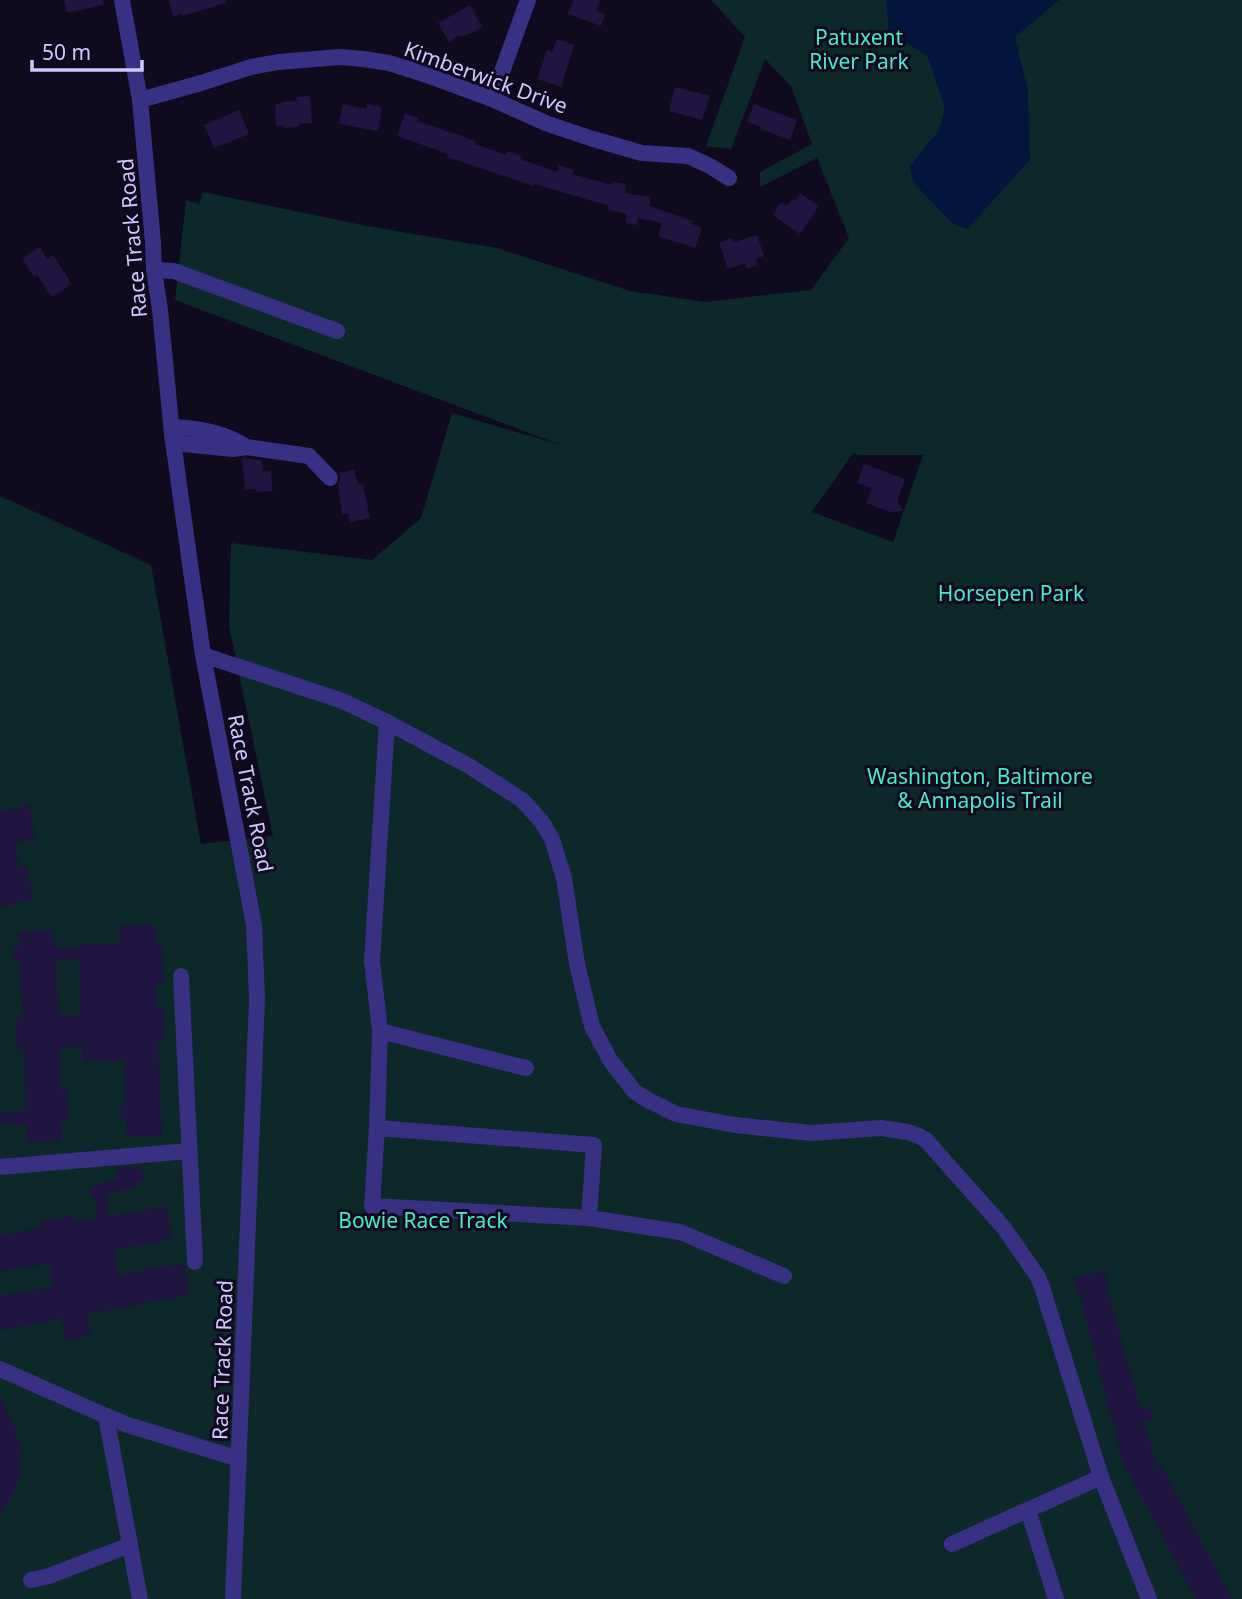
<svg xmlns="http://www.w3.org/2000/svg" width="1242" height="1599" viewBox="0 0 1242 1599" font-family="'Noto Sans',sans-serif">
<rect width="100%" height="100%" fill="#0f0a1e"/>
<path fill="#0c2829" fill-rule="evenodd" d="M711,0H1242V1599H0V496L151,565L201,844L273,836L229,626L231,543L372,560L421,518L452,413L561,445L175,300L186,200L199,204L203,192L367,226L497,248L630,291L705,302L811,290L849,238L817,158L760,187V172L812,144L791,86L765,59L731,149L706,146L745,37ZM853,453L859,455H923L893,542L812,512Z"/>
<path fill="#04153d" d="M886,0H1059L1015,37L1028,92L1030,160L967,229L952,223L913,182L910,166L939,130L945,108L927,55L889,33Z"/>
<g fill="#201441" fill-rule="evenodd">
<path d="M64,0H103L104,5L67,13Z"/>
<path d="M169,0H225L226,3L182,16V14L173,16Z"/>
<path d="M574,0H600L596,10L605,14L601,26L568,14Z"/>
<path d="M470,5L482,27L470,34V33L461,37L460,35L449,42L438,23Z"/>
<path d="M557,39L574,45L561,87L537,79L547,50L552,52Z"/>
<path d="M675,87L710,96L702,120L669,111Z"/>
<path d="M310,96L312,123L299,124V127L284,128V125L276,126L275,104H281V102L297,101L296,97Z"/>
<path d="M343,104L366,109L367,104L382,107L378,131L339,124Z"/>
<path d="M754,104L797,120L790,140L761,129V127L747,122Z"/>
<path d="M239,110L249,134L214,148L204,125Z"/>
<path d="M405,113L419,118L417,121L468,138L476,142L475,144L506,155L508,151L522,156L520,159L557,172L559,165L574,170L572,174L612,185L613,182L626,184L625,193L650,197L649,206L693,221L692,224L702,228L695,248L658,236L662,223L638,218L637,225L625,223L627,214L608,210L609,206L535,184L534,186L447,157L448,154L397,136Z"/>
<path d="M800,193L819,206L800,234L773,215L781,202L787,206L792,199L795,201Z"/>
<path d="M757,235L764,256L756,259L758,265L747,269L745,263L728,269L719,243L732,238L734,242Z"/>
<path d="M40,247L47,259L53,255L72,284L52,297L37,275L34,277L22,258Z"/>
<path d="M242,458L262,460L263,472L271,471L273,491L257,492L256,489L245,490Z"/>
<path d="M864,464L905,479L897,502L904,511L890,512L866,503L872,488L857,483Z"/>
<path d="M354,470L358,485L363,484L370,518L350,522L348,513L342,514L338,485L340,480L339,473Z"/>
<path d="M29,805L35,839L15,843L19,868L27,867L33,900L0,907V811Z"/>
<path d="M154,924L155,942H161L164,983H156L157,1010L164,1009L165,1042H158L162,1135L127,1137L126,1119H119V1106H125L124,1061L82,1062V1047L59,1048L60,1090H67L70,1121H62V1142L27,1143L26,1125H0V1112L26,1111L23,1049H17L16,1017H23L20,960L13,961L12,949L20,947L19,932L54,930L55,948L79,947V945L120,944L119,926ZM79,959L81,1015H58L56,961Z"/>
<path d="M133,1166V1168L141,1167L144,1180L136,1182L137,1187L105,1194L110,1216L166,1206L172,1239L115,1250L119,1275L184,1263L190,1295L87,1314L91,1336L65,1340L62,1318L0,1330V1296L53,1287L49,1263L0,1272V1236L42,1228L40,1222L73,1216L74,1223L97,1219L95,1210H97L93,1196H90L88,1187L118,1179L116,1168Z"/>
<path d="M1104,1270L1107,1281H1105L1140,1408L1149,1406L1152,1419L1143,1421L1158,1468L1161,1466L1232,1599H1196L1123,1462L1078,1289L1073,1278Z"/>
<path d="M0,1396L15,1429L19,1443H21L23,1455L20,1456L21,1471L14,1492L0,1514Z"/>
</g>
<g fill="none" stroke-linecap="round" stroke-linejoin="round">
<g stroke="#383082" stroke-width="16">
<path d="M122,0L140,100L153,242L154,270L160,310L172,434L190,564L203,655L254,925L257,999L233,1599"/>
<path d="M492,99L528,0"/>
<path d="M140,100L201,83L251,67L278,62L340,57L363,59L389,63L424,74L492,99L548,124L593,139L642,153L688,156L710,166L729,178"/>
<path d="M154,270L174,271L337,331"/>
<path d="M172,427C197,428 225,432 246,447L233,449L173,443"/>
<path d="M246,447L309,456L330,478"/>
<path d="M203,655L340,700L387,722L469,766L522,800L542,822L552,839L564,878L577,964L592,1026L610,1060L634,1091L646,1099L676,1114L735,1125L811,1133L881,1128L908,1132L919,1136L926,1140L1004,1228L1038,1277L1042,1287L1101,1477L1149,1599"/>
<path d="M181,976L195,1262"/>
<path d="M380,1031L526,1068"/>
<path d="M377,1128L594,1145L589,1218L372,1206L377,1128L380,1031L372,961L387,722"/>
<path d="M0,1167L189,1151"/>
<path d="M589,1218L680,1232L784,1276"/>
<path d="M0,1369L106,1416L140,1599"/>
<path d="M106,1416L128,1425L239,1459"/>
<path d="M1028,1510L1056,1599"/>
<path d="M952,1544L1101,1477"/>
<path d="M31,1580L49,1576L130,1545"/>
</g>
</g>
<g text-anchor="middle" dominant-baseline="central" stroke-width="6" stroke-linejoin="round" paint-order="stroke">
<g font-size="21" fill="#49eacc" stroke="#0f0a1e">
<text x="859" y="37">Patuxent<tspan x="859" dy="24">River Park</tspan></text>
<text x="1011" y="593">Horsepen Park</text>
<text x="980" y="776">Washington, Baltimore<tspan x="980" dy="24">&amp; Annapolis Trail</tspan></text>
<text x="423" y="1220">Bowie Race Track</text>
</g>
<g font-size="21" fill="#d1c7ff" stroke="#0f0a1e">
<text transform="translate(486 77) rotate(20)">Kimberwick Drive</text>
<text transform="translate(132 238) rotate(-95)">Race Track Road</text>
<text transform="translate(251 793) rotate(79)">Race Track Road</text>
<text transform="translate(222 1360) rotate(-88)">Race Track Road</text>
</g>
</g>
<path d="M32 60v10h110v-10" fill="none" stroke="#d1c7ff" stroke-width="3.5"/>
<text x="42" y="60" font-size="21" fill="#d1c7ff" stroke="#0f0a1e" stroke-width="5" paint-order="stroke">50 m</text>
</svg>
